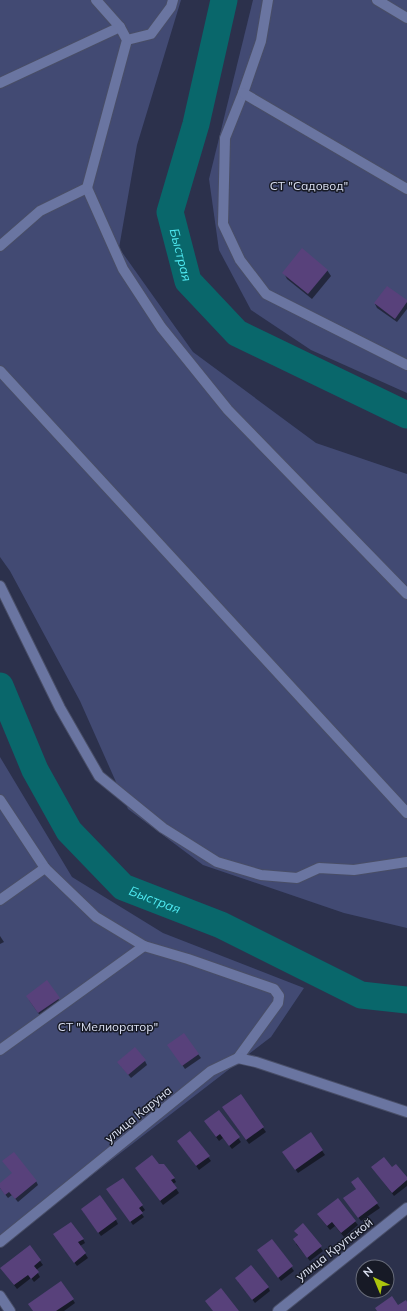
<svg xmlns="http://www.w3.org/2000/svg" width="407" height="1311" viewBox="0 0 407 1311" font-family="Mulish,sans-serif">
<rect width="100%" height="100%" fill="#2c314c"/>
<g fill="#424a73">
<path d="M0,0H181L137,145L119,248L193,352L316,443L407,474V928L344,913L203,865L128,809L80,701L10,571L0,557Z"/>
<path d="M253,0H407V393L311,350L251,310L219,250L209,179Z"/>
<path d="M0,757L72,877L163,933L304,988L271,1037L0,1246Z"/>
</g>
<g fill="#0007">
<path d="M327,270L331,276L312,299L287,279L284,273Z"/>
<path d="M387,287L407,302V309L397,322L377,308L375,304Z"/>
<path d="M0,936L4,942L0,944Z"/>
<path d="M47,982L61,1003L41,1017L29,1000Z"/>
<path d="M171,1049L198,1054L201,1058L185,1069Z"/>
<path d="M145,1061L147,1065L131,1078L121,1066Z"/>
<path d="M240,1096L266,1132L249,1144L226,1112Z"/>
<path d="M219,1112L241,1142L232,1149L223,1138L219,1141L208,1126Z"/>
<path d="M190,1133L211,1161L199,1170L181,1145Z"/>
<path d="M310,1133L325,1155L298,1173L286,1156Z"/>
<path d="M159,1165L174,1178L176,1182L173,1184L179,1193L163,1205L139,1172Z"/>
<path d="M392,1169L407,1179V1186L394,1196L375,1171Z"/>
<path d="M358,1178L380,1208L361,1221L347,1202L356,1189Z"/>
<path d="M123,1179L145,1210L141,1213L144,1217L133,1225L110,1194Z"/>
<path d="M36,1181L38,1185L18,1202L12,1195L8,1198L0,1188V1185Z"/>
<path d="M337,1199L358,1225L344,1237L335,1226L330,1230L318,1215Z"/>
<path d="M84,1213L116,1220L118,1224L101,1236Z"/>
<path d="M303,1224L323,1251L310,1261L296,1244L298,1236L295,1231Z"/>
<path d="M57,1239H83L85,1243L80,1246L88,1258L77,1266Z"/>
<path d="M272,1240L294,1271L281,1281L261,1254Z"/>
<path d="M30,1247L43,1265L36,1270L40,1277L34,1282L31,1278L17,1289L4,1272Z"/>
<path d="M238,1282L268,1287L270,1291L255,1303Z"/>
<path d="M73,1300L75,1303L64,1311H33Z"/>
</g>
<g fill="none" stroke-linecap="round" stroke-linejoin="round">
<g stroke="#09676b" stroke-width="27">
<path id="s1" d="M224,0L196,124L170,212L188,281L237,333L407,415"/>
<path id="s2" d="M0,686L35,770L69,831L123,887L221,925L361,995L407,1000"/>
</g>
</g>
<g fill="#58417b">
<path d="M302,248L328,270L308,294L282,273Z"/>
<path d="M387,286L407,300V302L395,319L374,303Z"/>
<path d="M47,980L60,998L38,1013L26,996Z"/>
<path d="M184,1033L199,1054L182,1066L167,1045Z"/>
<path d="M135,1047L146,1060L128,1075L117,1062Z"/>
<path d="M241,1094L264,1127L246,1140L222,1107Z"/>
<path d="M219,1110L240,1137L229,1146L220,1134L216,1137L204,1121Z"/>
<path d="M190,1131L210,1156L196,1166L177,1141Z"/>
<path d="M311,1132L323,1150L295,1170L282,1152Z"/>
<path d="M14,1152L37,1181L15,1199L9,1192L5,1195L0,1188V1183L12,1173L2,1161Z"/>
<path d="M152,1155L159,1164H164L175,1178L171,1180L177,1188L160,1201L135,1168Z"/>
<path d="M384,1157L392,1167L396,1164L407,1177V1180L392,1193L371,1167Z"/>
<path d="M358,1177L378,1203L358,1218L343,1198L356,1189L351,1182Z"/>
<path d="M123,1178L143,1205L139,1208L143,1213L130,1222L106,1189Z"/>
<path d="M100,1195L117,1219L98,1233L81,1209Z"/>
<path d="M338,1198L356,1221L341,1233L332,1222L327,1226L317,1214Z"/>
<path d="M71,1222L84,1239L78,1242L86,1253L74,1263L53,1234Z"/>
<path d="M303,1223L322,1246L307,1258L293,1239L298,1235L294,1231Z"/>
<path d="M272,1239L293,1266L278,1278L257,1250Z"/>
<path d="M30,1245L41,1260L34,1266L39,1272L31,1279L28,1275L14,1285L0,1268Z"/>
<path d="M251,1265L269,1287L252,1300L235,1278Z"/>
<path d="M61,1281L74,1299L56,1311H33L28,1304Z"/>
<path d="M221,1288L239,1311H213L205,1301Z"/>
<path d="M392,1296L398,1305L406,1300L407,1302V1311H377L375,1308Z"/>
</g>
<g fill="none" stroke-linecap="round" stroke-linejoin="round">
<g stroke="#494e67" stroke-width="12">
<g id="minor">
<path d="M268,0L261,41L243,93L225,138L223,224L240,260L266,294L407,365"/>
<path d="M377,0L407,18"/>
<path d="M127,40L151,34L171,7L173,0"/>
<path d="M0,83L120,27"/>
<path d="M243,93L407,189"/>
<path d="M87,188L123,269L161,327L228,410L407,594"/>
<path d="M0,246L40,211L87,188L127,40L120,27L96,0"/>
<path d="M0,371L407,813"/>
<path d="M0,586L60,708L99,776L163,828L217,862L261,875L297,878L319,868L354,870L407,862"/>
<path d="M0,800L45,868L96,917L144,946L188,959L274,989L279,996L278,1003L238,1058L211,1071L0,1242"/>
<path d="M0,900L45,868"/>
<path d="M0,1050L144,946"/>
<path d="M238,1058L256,1062L407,1112"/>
<path d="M0,1296L10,1311"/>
<path d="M278,1311L407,1208"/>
</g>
</g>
<use href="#minor" stroke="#6a75a1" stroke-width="10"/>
</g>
<g text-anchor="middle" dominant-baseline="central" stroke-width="3" stroke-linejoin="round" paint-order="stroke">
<g font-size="12" fill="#dce1f3" stroke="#171a26">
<text x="309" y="185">СТ "Садовод"</text>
<text x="108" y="1026">СТ "Мелиоратор"</text>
</g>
<g font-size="12" fill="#dfe4f5" stroke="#171a26">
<text transform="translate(138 1114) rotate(-39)">улица Каруна</text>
<text transform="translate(334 1249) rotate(-38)">улица Крупской</text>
</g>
<g font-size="13" font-style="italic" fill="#4fe9f1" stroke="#171a26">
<text stroke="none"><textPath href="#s1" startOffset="263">Быстрая</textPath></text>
<text stroke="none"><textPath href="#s2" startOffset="273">Быстрая</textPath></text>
</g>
</g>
<g transform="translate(375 1279) rotate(316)"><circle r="19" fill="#171a26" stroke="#676b79"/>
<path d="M0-3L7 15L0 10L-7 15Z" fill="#adc60d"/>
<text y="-6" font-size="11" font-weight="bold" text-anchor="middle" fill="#dfe4f5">N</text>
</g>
</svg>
